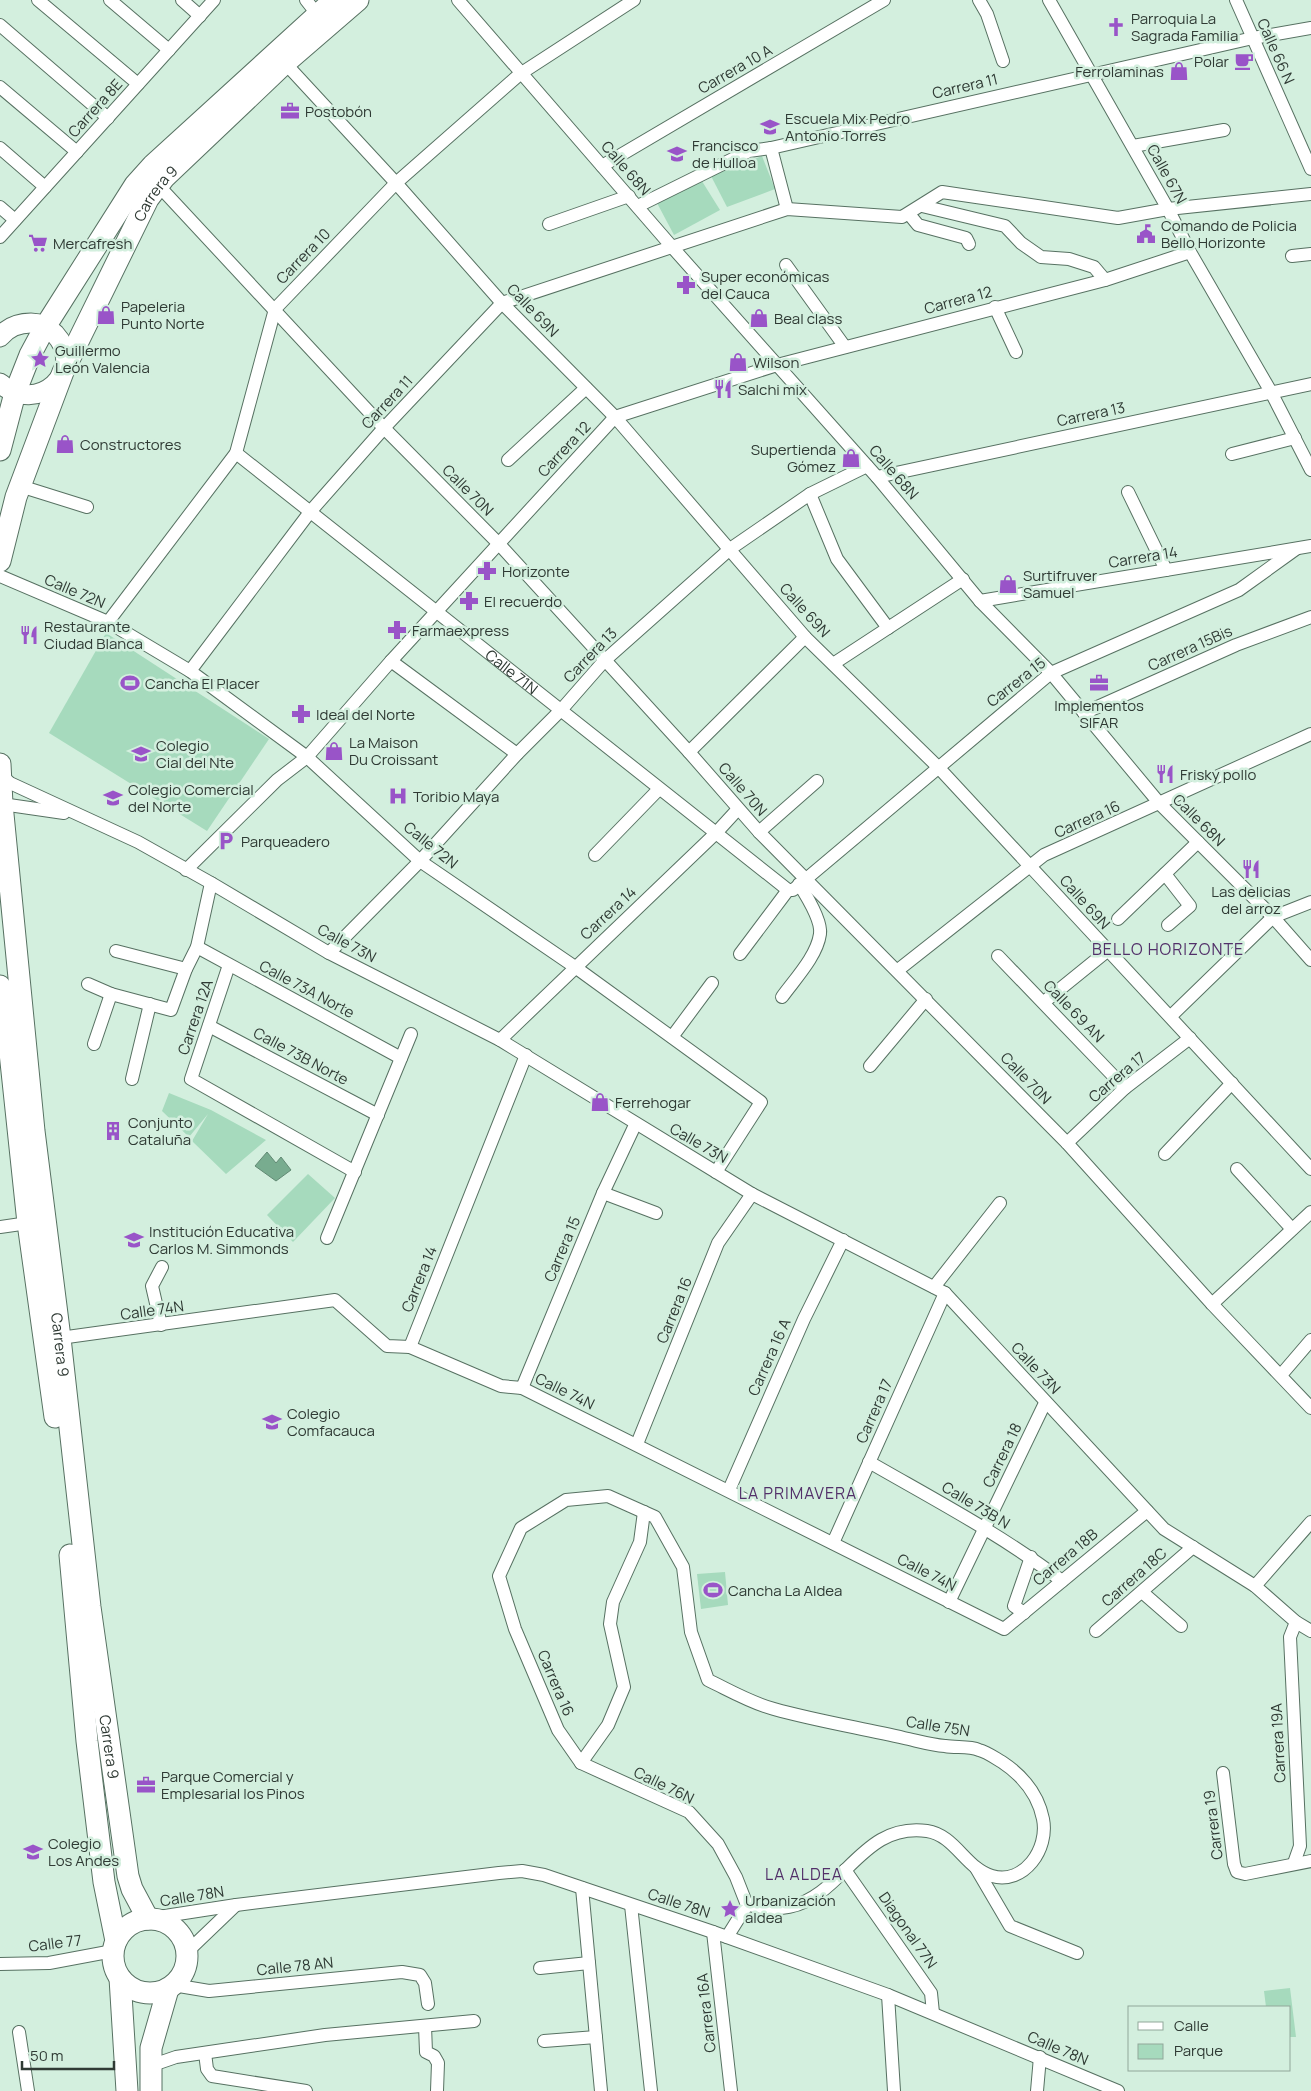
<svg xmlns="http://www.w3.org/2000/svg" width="1311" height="2091" viewBox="0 0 1311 2091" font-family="Manrope,sans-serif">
<rect width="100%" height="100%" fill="#d3efde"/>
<g fill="#a6dabd">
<path d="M762,156L775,189L727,207L711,176Z"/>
<path d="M700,178L720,210L674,235L657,203Z"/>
<path d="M106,633L269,739L207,831L49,733Z"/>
<path d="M169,1093L211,1110L266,1140L226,1174L192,1141L208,1114L189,1137L162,1111Z"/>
<path d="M308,1174L335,1198L293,1242L267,1215Z"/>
<path d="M725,1572L728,1605L701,1609L697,1574Z"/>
<path d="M1290,1988L1296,2037H1290V2007H1266L1264,1991Z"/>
</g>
<path fill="#78ac8f" stroke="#628a74" d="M267,1152L276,1163L281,1157L291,1170L276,1181L255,1166Z"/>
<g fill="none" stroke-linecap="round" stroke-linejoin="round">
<g stroke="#577162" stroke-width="14">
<g id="street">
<path d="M38,0L138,84"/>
<path d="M110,0L169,50"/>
<path d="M182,0L200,16"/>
<path d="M306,0L317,14"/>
<path d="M458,0L673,248L877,477L980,601L1051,673L1160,804L1273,917L1311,960"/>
<path d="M979,0L987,14L1003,61"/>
<path d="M1049,0L1168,209L1190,252L1271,392L1311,470"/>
<path d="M1236,0L1311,169"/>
<path d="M0,25L108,118"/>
<path d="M285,63L396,183L502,303L615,417L805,637L938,767L1311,1169"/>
<path d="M0,87L77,152"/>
<path d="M1133,146L1224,130"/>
<path d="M0,148L45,187"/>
<path d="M771,148L787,209"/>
<path d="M602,166L884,0"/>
<path d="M158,185L384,428L499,544L689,752L759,832L1067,1143L1212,1304L1311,1408"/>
<path d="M638,206L749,151L771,148L1253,38L1311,28"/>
<path d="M922,206L1005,226L1021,243L1041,257L1069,259L1094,267L1105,280"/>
<path d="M0,207L15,220"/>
<path d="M909,214L918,225L966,238L969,244"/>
<path d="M549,224L629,196"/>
<path d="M0,237L214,0"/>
<path d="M1292,256L1311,254"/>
<path d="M786,265L845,347"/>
<path d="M995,307L1016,352"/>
<path id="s1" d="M236,453L788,890"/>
<path d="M1232,454L1295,438"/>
<path d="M508,460L586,388"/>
<path d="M877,477L1311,384"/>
<path d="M20,486L87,507"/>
<path d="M1128,492L1166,570"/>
<path d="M810,494L837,559L888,628"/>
<path d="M0,576L108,622L190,671L307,757L420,861L575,967L761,1102L716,1172"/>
<path d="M980,601L1311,546"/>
<path d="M108,622L236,453L275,309L396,183L520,74L634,0"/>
<path d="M391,661L517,754"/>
<path d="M833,664L963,579"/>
<path d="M190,671L310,512L384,428L502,303L787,209L902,217L942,192L1118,218L1168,209L1311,194"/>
<path d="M1084,713L1236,645L1311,617"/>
<path d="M689,752L805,637"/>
<path d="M1,775L10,783L138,842L211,883L329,953L500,1040L752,1194L945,1293L1164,1529L1255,1586L1296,1622L1311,1631"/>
<path d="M2,804L64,813"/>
<path d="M759,832L817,781"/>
<path d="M595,855L659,789"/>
<path d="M186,870L277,780L307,757L391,661L615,417L777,365L1105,280L1190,252"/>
<path d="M1165,874L1190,906L1168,925"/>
<path d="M788,890H793L1051,673L1239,590L1296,549"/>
<path d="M1118,919L1198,842"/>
<path d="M197,947L401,1058"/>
<path d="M116,951L186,969"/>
<path d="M329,953L420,861L517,754L562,709L604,661L730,549L810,494L867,466"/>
<path d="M740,954L788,890"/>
<path d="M998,956L1125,1088"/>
<path d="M229,965L191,1079L355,1172"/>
<path d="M898,970L1044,855L1311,734"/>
<path d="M88,984L111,994L171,1010L186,969L197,947L211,883"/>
<path d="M782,997C795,979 817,956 820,934C822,921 806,895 799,884"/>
<path d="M1044,1002L1107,951"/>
<path d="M1171,1016L1273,917L1311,902"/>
<path d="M209,1026L378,1115"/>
<path d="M672,1037L712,983"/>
<path d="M500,1040L716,833L738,809"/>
<path d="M94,1044L111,994"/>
<path d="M870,1066L926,999"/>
<path d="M132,1079L150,1004"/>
<path d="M1067,1143L1125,1088L1190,1038"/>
<path d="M1165,1154L1232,1083"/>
<path d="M1237,1169L1292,1229"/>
<path d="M603,1193L656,1213"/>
<path d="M0,1227L28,1223"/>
<path d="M327,1238L411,1034"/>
<path d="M934,1287L1000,1203"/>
<path d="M1212,1304L1311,1212"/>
<path d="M161,1325L152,1286L162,1267"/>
<path d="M60,1338L335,1300L387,1346L410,1347L501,1386L522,1388L1004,1629L1147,1511"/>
<path d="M410,1347L526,1055"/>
<path d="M1281,1375L1311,1340"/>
<path d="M522,1388L603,1193L635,1125"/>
<path d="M637,1444L718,1243L752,1194"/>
<path d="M869,1462C935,1500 1002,1535 1062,1581"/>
<path d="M729,1490L804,1319L843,1240"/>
<path d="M833,1543L945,1293"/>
<path d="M1255,1586L1311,1522"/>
<path d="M1142,1592L1181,1626"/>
<path d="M949,1602L1045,1403"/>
<path d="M1024,1613L1014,1606L1031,1557"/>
<path d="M1096,1631L1193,1547"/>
<path d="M581,1763L608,1725L624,1687L610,1624L613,1602L640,1542L644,1512"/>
<path d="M1223,1773L1234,1864L1237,1872L1245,1874L1311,1861"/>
<path d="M1294,1863L1300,1846L1290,1637L1296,1622"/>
<path d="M976,1868L1010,1926L1077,1953"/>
<path d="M845,1870L931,1993L933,2013"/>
<path d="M582,1888L601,2091"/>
<path d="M631,1905L651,2091"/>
<path d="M152,1918L236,1905L499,1873L522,1871L544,1875L713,1932L888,1995L1118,2091"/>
<path d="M713,1932L731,2091"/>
<path d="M727,1937L747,1905C761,1907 775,1910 789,1907C845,1895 861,1822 927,1831C955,1835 966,1869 992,1876C1024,1885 1049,1849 1043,1819C1038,1794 1023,1776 1002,1762C995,1758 987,1752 979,1750C969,1746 956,1748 945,1746C931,1745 918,1741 904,1738C861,1728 817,1721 774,1709C751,1703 729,1690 708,1680L691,1632L683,1567L655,1517L608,1496L566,1500L521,1528L499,1576L515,1629L558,1730L581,1763L689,1812L718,1844L736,1877L747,1905"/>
<path d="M188,1951L236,1905"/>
<path d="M0,1964L49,1963L113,1951"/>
<path d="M540,1968L589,1963"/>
<path d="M173,1985L209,1991L402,1972L420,1975L425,1983L428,2004"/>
<path d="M888,1995L894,2091"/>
<path d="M425,2026L426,2052L434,2056L438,2063L437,2091"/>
<path d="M19,2032L28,2091"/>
<path d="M544,2041L596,2037"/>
<path d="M205,2053L207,2069L212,2076L306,2091"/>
<path d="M150,2066L176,2057L325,2035L474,2021"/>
<path d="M1037,2091L1040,2057"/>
</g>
</g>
<g stroke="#577162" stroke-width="21">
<path id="secondary" d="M0,337C8,327 19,323 31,323C40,323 49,328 55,334C88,370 37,417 0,383"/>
</g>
<g stroke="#577162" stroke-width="23">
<g id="primary">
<path d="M0,450L15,393L30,355L45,327L135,185L153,165L334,0"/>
<path id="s2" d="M0,561L16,497L63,372L148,199L164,178L285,63L358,0"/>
<path id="s3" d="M0,764L2,804L34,1131L60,1338L90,1607L128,1876L132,1889L148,1919"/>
<path d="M0,986L9,1043L28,1223L55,1417"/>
<path d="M70,1555L87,1741L104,1882L116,1941"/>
<circle cx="150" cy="1956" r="37"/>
<path d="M120,1978L127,2091"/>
<path d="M151,2091V2048L168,1989"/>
</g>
</g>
<use href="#street" stroke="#fff" stroke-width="12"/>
<use href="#secondary" stroke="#fff" stroke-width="19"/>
<use href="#primary" stroke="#fff" stroke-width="21"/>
</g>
<defs>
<g id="church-bare" transform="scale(1.5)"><path d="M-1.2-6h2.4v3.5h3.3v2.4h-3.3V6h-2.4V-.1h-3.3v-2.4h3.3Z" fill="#9954c8" stroke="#d3efde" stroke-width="2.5" paint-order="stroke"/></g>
<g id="cafe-bare" transform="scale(1.5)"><path d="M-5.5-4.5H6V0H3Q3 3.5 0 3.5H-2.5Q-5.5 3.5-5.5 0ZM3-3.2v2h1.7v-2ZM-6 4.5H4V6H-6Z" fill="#9954c8" stroke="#d3efde" stroke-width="2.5" paint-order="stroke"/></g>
<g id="shop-bare" transform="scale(1.5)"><path d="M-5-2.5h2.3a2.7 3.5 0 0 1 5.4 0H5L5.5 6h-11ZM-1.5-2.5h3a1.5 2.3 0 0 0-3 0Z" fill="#9954c8" stroke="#d3efde" stroke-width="2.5" paint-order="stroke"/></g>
<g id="office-bare" transform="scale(1.5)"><path d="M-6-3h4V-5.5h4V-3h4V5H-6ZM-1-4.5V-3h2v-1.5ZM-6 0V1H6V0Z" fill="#9954c8" stroke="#d3efde" stroke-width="2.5" paint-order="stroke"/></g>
<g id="school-bare" transform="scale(1.5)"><path d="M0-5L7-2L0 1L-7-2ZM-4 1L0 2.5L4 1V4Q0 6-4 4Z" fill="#9954c8" stroke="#d3efde" stroke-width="2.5" paint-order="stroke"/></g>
<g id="civic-bare" transform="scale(1.5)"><path d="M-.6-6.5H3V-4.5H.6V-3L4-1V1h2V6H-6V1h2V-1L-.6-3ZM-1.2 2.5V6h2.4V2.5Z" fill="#9954c8" stroke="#d3efde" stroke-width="2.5" paint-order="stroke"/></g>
<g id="supermarket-bare" transform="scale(1.5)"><path d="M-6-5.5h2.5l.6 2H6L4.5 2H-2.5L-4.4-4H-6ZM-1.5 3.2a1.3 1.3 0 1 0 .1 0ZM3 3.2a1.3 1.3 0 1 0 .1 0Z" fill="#9954c8" stroke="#d3efde" stroke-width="2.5" paint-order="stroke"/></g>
<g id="pharmacy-bare" transform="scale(1.5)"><path d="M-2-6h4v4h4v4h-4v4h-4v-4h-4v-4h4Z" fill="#9954c8" stroke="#d3efde" stroke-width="2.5" paint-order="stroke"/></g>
<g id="sight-bare" transform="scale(1.5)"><path d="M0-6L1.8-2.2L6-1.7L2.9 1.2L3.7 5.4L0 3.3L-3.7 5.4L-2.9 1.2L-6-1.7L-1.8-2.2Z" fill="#9954c8" stroke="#d3efde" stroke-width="2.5" paint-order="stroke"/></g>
<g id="restaurant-bare" transform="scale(1.5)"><path d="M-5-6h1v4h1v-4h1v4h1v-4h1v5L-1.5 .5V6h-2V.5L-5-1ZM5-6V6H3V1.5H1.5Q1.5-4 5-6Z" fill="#9954c8" stroke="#d3efde" stroke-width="2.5" paint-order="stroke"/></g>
<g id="stadium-bare" transform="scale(1.5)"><path d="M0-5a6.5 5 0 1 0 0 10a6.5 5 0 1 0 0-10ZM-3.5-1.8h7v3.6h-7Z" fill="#9954c8" stroke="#d3efde" stroke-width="2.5" paint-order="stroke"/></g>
<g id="hospital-bare" transform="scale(1.5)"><path d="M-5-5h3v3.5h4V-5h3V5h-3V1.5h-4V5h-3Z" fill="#9954c8" stroke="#d3efde" stroke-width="2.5" paint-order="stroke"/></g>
<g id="parking-bare" transform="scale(1.5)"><path d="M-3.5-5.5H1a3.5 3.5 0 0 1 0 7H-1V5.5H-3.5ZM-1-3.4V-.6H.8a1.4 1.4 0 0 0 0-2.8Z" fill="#9954c8" stroke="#d3efde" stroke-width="2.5" paint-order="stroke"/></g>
<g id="building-bare" transform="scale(1.5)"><path d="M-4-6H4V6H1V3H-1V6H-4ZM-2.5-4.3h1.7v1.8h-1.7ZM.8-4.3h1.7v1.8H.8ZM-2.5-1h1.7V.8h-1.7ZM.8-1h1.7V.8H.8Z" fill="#9954c8" stroke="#d3efde" stroke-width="2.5" paint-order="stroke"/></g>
</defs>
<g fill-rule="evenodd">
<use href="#church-bare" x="1116" y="27"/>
<use href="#cafe-bare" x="1244" y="61"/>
<use href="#shop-bare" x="1179" y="71"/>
<use href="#office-bare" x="290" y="111"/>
<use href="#school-bare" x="770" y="127"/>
<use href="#school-bare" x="677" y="154"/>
<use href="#civic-bare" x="1146" y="234"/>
<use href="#supermarket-bare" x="38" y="243"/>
<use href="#pharmacy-bare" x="686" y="285"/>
<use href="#shop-bare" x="106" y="315"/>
<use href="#shop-bare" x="759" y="318"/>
<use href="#sight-bare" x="40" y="359"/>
<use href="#shop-bare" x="738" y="362"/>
<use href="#restaurant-bare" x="723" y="389"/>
<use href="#shop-bare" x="65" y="444"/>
<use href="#shop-bare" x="851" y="458"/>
<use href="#pharmacy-bare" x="487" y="571"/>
<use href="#shop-bare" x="1008" y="584"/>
<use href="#pharmacy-bare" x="469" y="601"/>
<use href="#pharmacy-bare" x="397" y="630"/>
<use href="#restaurant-bare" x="29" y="635"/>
<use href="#stadium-bare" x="130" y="683"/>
<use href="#office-bare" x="1099" y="683"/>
<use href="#pharmacy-bare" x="301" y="714"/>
<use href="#shop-bare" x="334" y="751"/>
<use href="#school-bare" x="141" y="754"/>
<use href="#restaurant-bare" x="1165" y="774"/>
<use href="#hospital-bare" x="398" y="796"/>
<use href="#school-bare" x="113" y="798"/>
<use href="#parking-bare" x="226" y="841"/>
<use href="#restaurant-bare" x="1251" y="869"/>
<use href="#shop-bare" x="600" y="1102"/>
<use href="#building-bare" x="113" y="1131"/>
<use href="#school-bare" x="134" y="1240"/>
<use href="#school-bare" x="272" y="1422"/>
<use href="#stadium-bare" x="713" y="1590"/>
<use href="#office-bare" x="146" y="1785"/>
<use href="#school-bare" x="33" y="1852"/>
<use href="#sight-bare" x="730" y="1909"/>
</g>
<g text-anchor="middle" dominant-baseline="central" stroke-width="5" stroke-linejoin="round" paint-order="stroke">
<g font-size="15" fill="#2f3a34" stroke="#d3efde" text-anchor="start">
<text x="1131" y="18">Parroquia La<tspan x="1131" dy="17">Sagrada Familia</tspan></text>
<text x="1229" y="61" text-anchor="end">Polar</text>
<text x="1164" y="71" text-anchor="end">Ferrolaminas</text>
<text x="305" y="111">Postobón</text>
<text x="785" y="118">Escuela Mix Pedro<tspan x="785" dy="17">Antonio Torres</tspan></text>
<text x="692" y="145">Francisco<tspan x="692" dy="17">de Hulloa</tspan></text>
<text x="1161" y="225">Comando de Policia<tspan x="1161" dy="17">Bello Horizonte</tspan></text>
<text x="53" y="243">Mercafresh</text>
<text x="701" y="276">Super económicas<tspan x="701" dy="17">del Cauca</tspan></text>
<text x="121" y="306">Papeleria<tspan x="121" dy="17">Punto Norte</tspan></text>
<text x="774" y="318">Beal class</text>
<text x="55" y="350">Guillermo<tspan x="55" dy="17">León Valencia</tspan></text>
<text x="753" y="362">Wilson</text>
<text x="738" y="389">Salchi mix</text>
<text x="80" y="444">Constructores</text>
<text x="836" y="449" text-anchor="end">Supertienda<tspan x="836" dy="17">Gómez</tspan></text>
<text x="502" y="571">Horizonte</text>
<text x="1023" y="575">Surtifruver<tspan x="1023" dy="17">Samuel</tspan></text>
<text x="484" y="601">El recuerdo</text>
<text x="44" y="626">Restaurante<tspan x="44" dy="17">Ciudad Blanca</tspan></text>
<text x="412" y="630">Farmaexpress</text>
<text x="145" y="683">Cancha El Placer</text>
<text x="1099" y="705" text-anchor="middle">Implementos<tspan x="1099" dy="17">SIFAR</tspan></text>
<text x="316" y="714">Ideal del Norte</text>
<text x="349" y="742">La Maison<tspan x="349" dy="17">Du Croissant</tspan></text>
<text x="156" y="745">Colegio<tspan x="156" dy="17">Cial del Nte</tspan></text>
<text x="1180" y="774">Frisky pollo</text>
<text x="128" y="789">Colegio Comercial<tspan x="128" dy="17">del Norte</tspan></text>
<text x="413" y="796">Toribio Maya</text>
<text x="241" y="841">Parqueadero</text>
<text x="1251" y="891" text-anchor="middle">Las delicias<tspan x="1251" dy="17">del arroz</tspan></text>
<text x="615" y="1102">Ferrehogar</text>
<text x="128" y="1122">Conjunto<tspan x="128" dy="17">Cataluña</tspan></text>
<text x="149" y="1231">Institución Educativa<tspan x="149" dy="17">Carlos M. Simmonds</tspan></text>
<text x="287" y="1413">Colegio<tspan x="287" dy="17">Comfacauca</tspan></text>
<text x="728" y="1590">Cancha La Aldea</text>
<text x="161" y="1776">Parque Comercial y<tspan x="161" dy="17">Emplesarial los Pinos</tspan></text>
<text x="48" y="1843">Colegio<tspan x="48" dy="17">Los Andes</tspan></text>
<text x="745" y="1900">Urbanización<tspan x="745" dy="17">aldea</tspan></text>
</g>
<g font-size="15" fill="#2f3a34" stroke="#d3efde">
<text transform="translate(1276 51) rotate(66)">Calle 66 N</text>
<text transform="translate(735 69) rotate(-30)">Carrera 10 A</text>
<text transform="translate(965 86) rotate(-13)">Carrera 11</text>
<text transform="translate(95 108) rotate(-48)">Carrera 8E</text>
<text transform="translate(626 168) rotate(49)">Calle 68N</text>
<text transform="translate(1167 174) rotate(61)">Calle 67N</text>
<text stroke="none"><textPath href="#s2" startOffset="401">Carrera 9</textPath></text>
<text transform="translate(303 256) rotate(-46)">Carrera 10</text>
<text transform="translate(958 300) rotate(-15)">Carrera 12</text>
<text transform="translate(533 310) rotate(46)">Calle 69N</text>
<text transform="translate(387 402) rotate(-47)">Carrera 11</text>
<text transform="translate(1091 414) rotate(-12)">Carrera 13</text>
<text transform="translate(564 449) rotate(-47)">Carrera 12</text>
<text transform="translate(894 472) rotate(49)">Calle 68N</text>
<text transform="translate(468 490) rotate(45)">Calle 70N</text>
<text transform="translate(1143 557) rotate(-9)">Carrera 14</text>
<text transform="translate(75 591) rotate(23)">Calle 72N</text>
<text transform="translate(805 610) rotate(48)">Calle 69N</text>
<text transform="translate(1190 648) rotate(-24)">Carrera 15Bis</text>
<text transform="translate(590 655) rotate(-46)">Carrera 13</text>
<text stroke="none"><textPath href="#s1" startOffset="352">Calle 71N</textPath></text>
<text transform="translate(1016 682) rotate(-38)">Carrera 15</text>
<text transform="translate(743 789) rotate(49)">Calle 70N</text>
<text transform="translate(1087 819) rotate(-24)">Carrera 16</text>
<text transform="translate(1199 820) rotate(45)">Calle 68N</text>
<text transform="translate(431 845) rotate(39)">Calle 72N</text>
<text transform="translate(1085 902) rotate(48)">Calle 69N</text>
<text transform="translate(608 913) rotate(-43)">Carrera 14</text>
<text transform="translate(347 943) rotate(28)">Calle 73N</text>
<text transform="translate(307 989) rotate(28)">Calle 73A Norte</text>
<text transform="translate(1074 1011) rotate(46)">Calle 69 AN</text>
<text transform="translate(195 1017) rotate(-71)">Carrera 12A</text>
<text transform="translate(301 1056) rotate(28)">Calle 73B Norte</text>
<text transform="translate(1117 1077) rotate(-40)">Carrera 17</text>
<text transform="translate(1026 1078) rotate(46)">Calle 70N</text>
<text transform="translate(699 1143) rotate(30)">Calle 73N</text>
<text transform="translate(562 1249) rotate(-67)">Carrera 15</text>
<text transform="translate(419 1279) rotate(-68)">Carrera 14</text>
<text transform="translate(152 1310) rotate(-8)">Calle 74N</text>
<text transform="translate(674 1310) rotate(-68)">Carrera 16</text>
<text stroke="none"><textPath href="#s3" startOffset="584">Carrera 9</textPath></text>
<text transform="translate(769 1357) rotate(-66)">Carrera 16 A</text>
<text transform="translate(1036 1368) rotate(47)">Calle 73N</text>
<text transform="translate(565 1391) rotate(26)">Calle 74N</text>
<text transform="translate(874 1411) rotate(-66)">Carrera 17</text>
<text transform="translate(1002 1455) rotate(-64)">Carrera 18</text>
<text transform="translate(976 1505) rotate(31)">Calle 73B N</text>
<text transform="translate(1065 1557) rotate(-40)">Carrera 18B</text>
<text transform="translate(927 1572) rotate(27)">Calle 74N</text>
<text transform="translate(1134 1577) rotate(-41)">Carrera 18C</text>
<text transform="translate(556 1683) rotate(67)">Carrera 16</text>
<text transform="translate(938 1726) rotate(9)">Calle 75N</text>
<text transform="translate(1278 1743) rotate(-93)">Carrera 19A</text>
<text stroke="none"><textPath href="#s3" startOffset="989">Carrera 9</textPath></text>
<text transform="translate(664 1785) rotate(26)">Calle 76N</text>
<text transform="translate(1213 1825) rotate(-97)">Carrera 19</text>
<text transform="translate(192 1896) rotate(-9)">Calle 78N</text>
<text transform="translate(679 1903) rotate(18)">Calle 78N</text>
<text transform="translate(908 1930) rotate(55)">Diagonal 77N</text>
<text transform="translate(55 1943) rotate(-7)">Calle 77</text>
<text transform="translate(295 1966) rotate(-6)">Calle 78 AN</text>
<text transform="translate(706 2013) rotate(-96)">Carrera 16A</text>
<text transform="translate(1058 2048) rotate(23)">Calle 78N</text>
</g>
<g font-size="16" letter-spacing="1" fill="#523069" stroke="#d3efde">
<text x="1168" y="949">BELLO HORIZONTE</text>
<text x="798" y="1493">LA PRIMAVERA</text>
<text x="804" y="1874">LA ALDEA</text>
</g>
</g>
<rect x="1128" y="2006" width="162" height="65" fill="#d3efde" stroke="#91a79a"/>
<rect x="1138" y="2022" width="25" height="8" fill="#ffffff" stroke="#91a79a"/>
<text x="1174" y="2031" font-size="15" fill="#2f3a34">Calle</text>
<rect x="1138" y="2044" width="25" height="15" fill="#a6dabd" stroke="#91a79a"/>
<text x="1174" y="2056" font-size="15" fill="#2f3a34">Parque</text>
<path d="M22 2061v8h92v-8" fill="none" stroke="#2f3a34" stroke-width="2.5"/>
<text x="30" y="2061" font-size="15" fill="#2f3a34" stroke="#d3efde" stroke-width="4" paint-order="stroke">50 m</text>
</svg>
